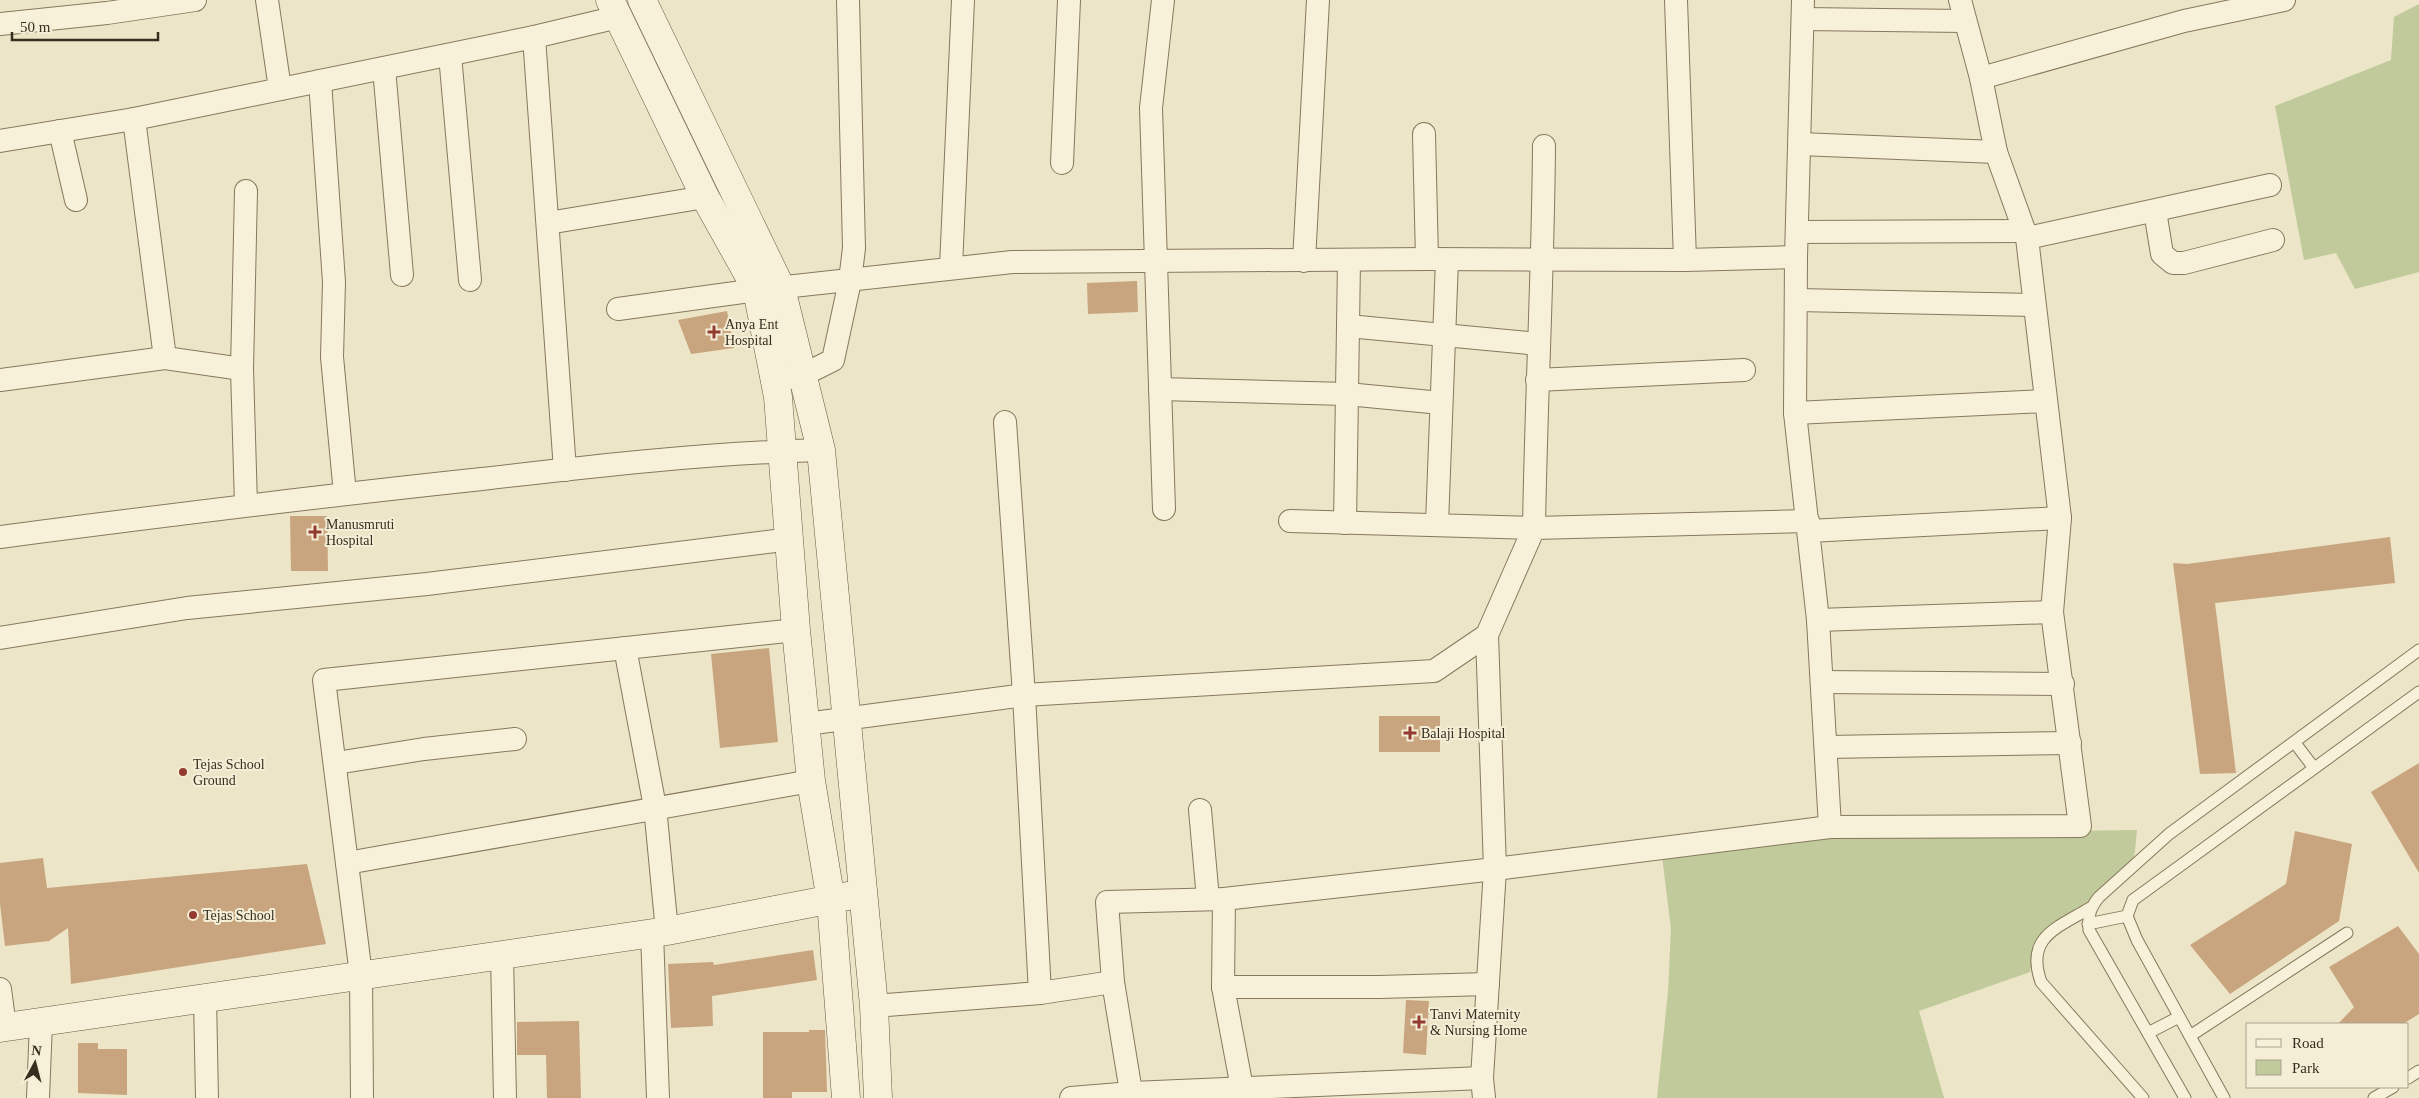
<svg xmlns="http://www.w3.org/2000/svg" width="2419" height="1098" viewBox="0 0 2419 1098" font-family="'Times New Roman',serif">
<rect width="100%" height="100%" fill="#ece5c7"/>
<g fill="#c0ca9b">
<path d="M2419,4V272L2355,289L2336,253L2304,260L2275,106L2391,60L2394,17Z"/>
<path d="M2137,830L2134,860L2087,905L2048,926L2035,943L2030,972L1919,1011L1944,1098H1657L1668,992L1671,929L1662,856L1832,834Z"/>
</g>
<g fill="#c8a57f">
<path d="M1137,281L1138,312L1088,314L1087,283Z"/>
<path d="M727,311L734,348L691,354L678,320Z"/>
<path d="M290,516H327L328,571H291Z"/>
<path d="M2390,537L2395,583L2215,603L2236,773L2200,774L2173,563L2187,564Z"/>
<path d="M769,648L778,742L720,748L711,654Z"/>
<rect x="1379" y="716" width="61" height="36"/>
<path d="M2419,763V873L2371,792Z"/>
<path d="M2295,831L2352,844L2339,921L2230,994L2190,945L2286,884Z"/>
<path d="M43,858L47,888L307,864L326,944L71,984L68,928L49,941L5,946L0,904V863Z"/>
<path d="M2398,926L2419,954V1014L2403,1024H2338L2354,1007L2329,967Z"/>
<path d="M813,950L817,980L712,996L713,1026L671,1028L668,964L713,962L714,965Z"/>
<path d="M1406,1000L1429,1001L1426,1055L1403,1053Z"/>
<path d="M579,1021L581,1098H547L546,1055H517V1022Z"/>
<path d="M809,1030H825L827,1092H792V1098H763V1032H809Z"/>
<path d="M78,1043H98V1049H127V1095L78,1093Z"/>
</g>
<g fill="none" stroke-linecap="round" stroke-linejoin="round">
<g stroke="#87785d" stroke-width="13">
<g id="lane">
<path d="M2295,743L2314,768"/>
<path d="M2090,908C2057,928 2025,937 2041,982L2143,1098"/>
<path d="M2088,924L2127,916"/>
<path d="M2148,1033L2179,1017"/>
<path d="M2190,1036L2347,933"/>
<path d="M2408,1078L2419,1071"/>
<path d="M2185,1098L2089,930C2088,915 2090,908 2099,897L2169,834L2419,650"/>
<path d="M2224,1098L2137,940L2127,916L2133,900L2419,692"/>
<path d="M2374,1098L2393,1087"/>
</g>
</g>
<g stroke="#87785d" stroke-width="24">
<g id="street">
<path d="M267,0L280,89"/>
<path d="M1163,0L1151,108L1164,509"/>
<path d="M1676,0L1685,260"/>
<path d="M1803,0L1796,257L1795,413L1818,620L1830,827"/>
<path d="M1803,19L1964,21"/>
<path d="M0,24L107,13L195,0"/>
<path d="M534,37L565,470"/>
<path d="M450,55L470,280"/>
<path d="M384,68L402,275"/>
<path d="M1981,78L2184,21L2284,0"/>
<path d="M320,81L334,282L332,357L345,494"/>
<path d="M134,119L165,358"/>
<path d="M60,131L76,200"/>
<path d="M1424,134L1427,259"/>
<path d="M0,141L134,119L534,37L618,17"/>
<path d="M1800,144L1996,152"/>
<path d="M1062,163L1069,0"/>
<path d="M2155,211L2162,254L2173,263H2184L2273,240"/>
<path d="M548,223L705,197"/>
<path d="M1797,232L2024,231"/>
<path d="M2027,238L2270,185"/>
<path d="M1304,261L1318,0"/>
<path d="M951,267L963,0"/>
<path d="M1797,300L2034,305"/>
<path d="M618,309L757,290L1012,262L1427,259L1685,260L1796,257"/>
<path d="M1348,326L1539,344"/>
<path d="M0,380L165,358L242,369"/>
<path d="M1537,380L1744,370"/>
<path d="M775,381L803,375L833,360L850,281L854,248L848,0"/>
<path d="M1160,389L1347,394L1441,403"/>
<path d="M1795,413L2045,401"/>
<path d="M1005,422L1024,695L1040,993"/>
<path d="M246,505L242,369L246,191"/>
<path d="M1290,521L1534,528C1536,401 1543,274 1544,146"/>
<path d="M1345,523L1349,261"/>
<path d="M1437,524L1447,260"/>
<path d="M1809,531L2060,518"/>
<path d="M0,537C161,516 321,496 482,479C594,466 708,453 821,450"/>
<path d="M1818,620L2052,612"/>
<path d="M0,638L187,608L427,584L791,539"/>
<path d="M625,648L655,807L667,931"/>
<path d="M1823,682L2063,684"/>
<path d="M806,724L1024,695L1434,671L1487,635L1534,528L1808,521"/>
<path d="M1826,747L2070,743"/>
<path d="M336,763L424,749L515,739"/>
<path d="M1200,810L1208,899"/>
<path d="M347,863L811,781"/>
<path d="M1224,899L1223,987L1242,1088"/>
<path d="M652,933L658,1098"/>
<path d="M502,955L505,1098"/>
<path d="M1223,987H1379L1488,984"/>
<path d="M0,989L5,1027"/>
<path d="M205,998L207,1098"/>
<path d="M874,1006L1040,993L1113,982"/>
<path d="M38,1098L41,1022"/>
<path d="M362,1098L361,975L324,680L796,630"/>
<path d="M1071,1098L1132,1093L1482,1078"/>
<path d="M1132,1098L1113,982L1107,902L1224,899L1495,869L1830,827L2080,826L2052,612L2060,518L2027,238L1996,152L1981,78L1960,0"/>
<path d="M1484,1098L1482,1078L1495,869L1487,635"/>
</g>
</g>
<g stroke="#695940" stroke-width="29">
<g id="secondary">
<path d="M610,0L705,197L757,290L778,397L796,630L811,781L831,901L846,1098"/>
<path d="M642,0L781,288L821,450L874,1006L878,1098"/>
<path d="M0,1028L667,931L848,896"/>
</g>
</g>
<use href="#lane" stroke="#f7f1da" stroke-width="11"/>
<use href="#street" stroke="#f7f1da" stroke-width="22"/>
<use href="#secondary" stroke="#f7f1da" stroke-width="28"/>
</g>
<g fill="#933a31" stroke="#f4eed6" stroke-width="2">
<path d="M711.5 324.5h5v5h5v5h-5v5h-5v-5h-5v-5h5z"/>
<path d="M312.5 524.5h5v5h5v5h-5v5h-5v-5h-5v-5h5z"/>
<path d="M1407.5 725.5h5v5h5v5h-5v5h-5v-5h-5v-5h5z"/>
<circle cx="183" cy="772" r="5"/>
<circle cx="193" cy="915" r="5"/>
<path d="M1416.5 1014.5h5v5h5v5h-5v5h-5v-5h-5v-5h5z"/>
</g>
<g text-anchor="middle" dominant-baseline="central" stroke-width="4" stroke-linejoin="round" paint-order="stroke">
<g font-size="14" fill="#382e20" stroke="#f4eed6" text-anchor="start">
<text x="725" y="324">Anya Ent<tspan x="725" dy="16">Hospital</tspan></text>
<text x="326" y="524">Manusmruti<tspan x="326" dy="16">Hospital</tspan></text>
<text x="1421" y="733">Balaji Hospital</text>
<text x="193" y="764">Tejas School<tspan x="193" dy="16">Ground</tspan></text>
<text x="203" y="915">Tejas School</text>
<text x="1430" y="1014">Tanvi Maternity<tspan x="1430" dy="16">&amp; Nursing Home</tspan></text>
</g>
</g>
<rect x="2246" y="1023" width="162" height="65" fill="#f4eed6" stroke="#a9a18d"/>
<rect x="2256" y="1039" width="25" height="8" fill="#f7f1da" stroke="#a9a18d"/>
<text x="2292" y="1048" font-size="15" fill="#382e20">Road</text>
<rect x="2256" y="1060" width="25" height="15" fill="#c0ca9b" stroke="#a9a18d"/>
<text x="2292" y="1073" font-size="15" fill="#382e20">Park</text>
<g transform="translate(35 1063) rotate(7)" stroke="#f4eed6" stroke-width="4" paint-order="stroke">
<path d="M0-4L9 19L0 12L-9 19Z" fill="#382e20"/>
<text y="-8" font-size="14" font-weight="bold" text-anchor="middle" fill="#382e20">N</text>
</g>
<path d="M12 32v8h146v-8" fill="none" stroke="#382e20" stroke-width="2.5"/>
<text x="20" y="32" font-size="15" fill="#382e20" stroke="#f4eed6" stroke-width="4" paint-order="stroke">50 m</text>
</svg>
